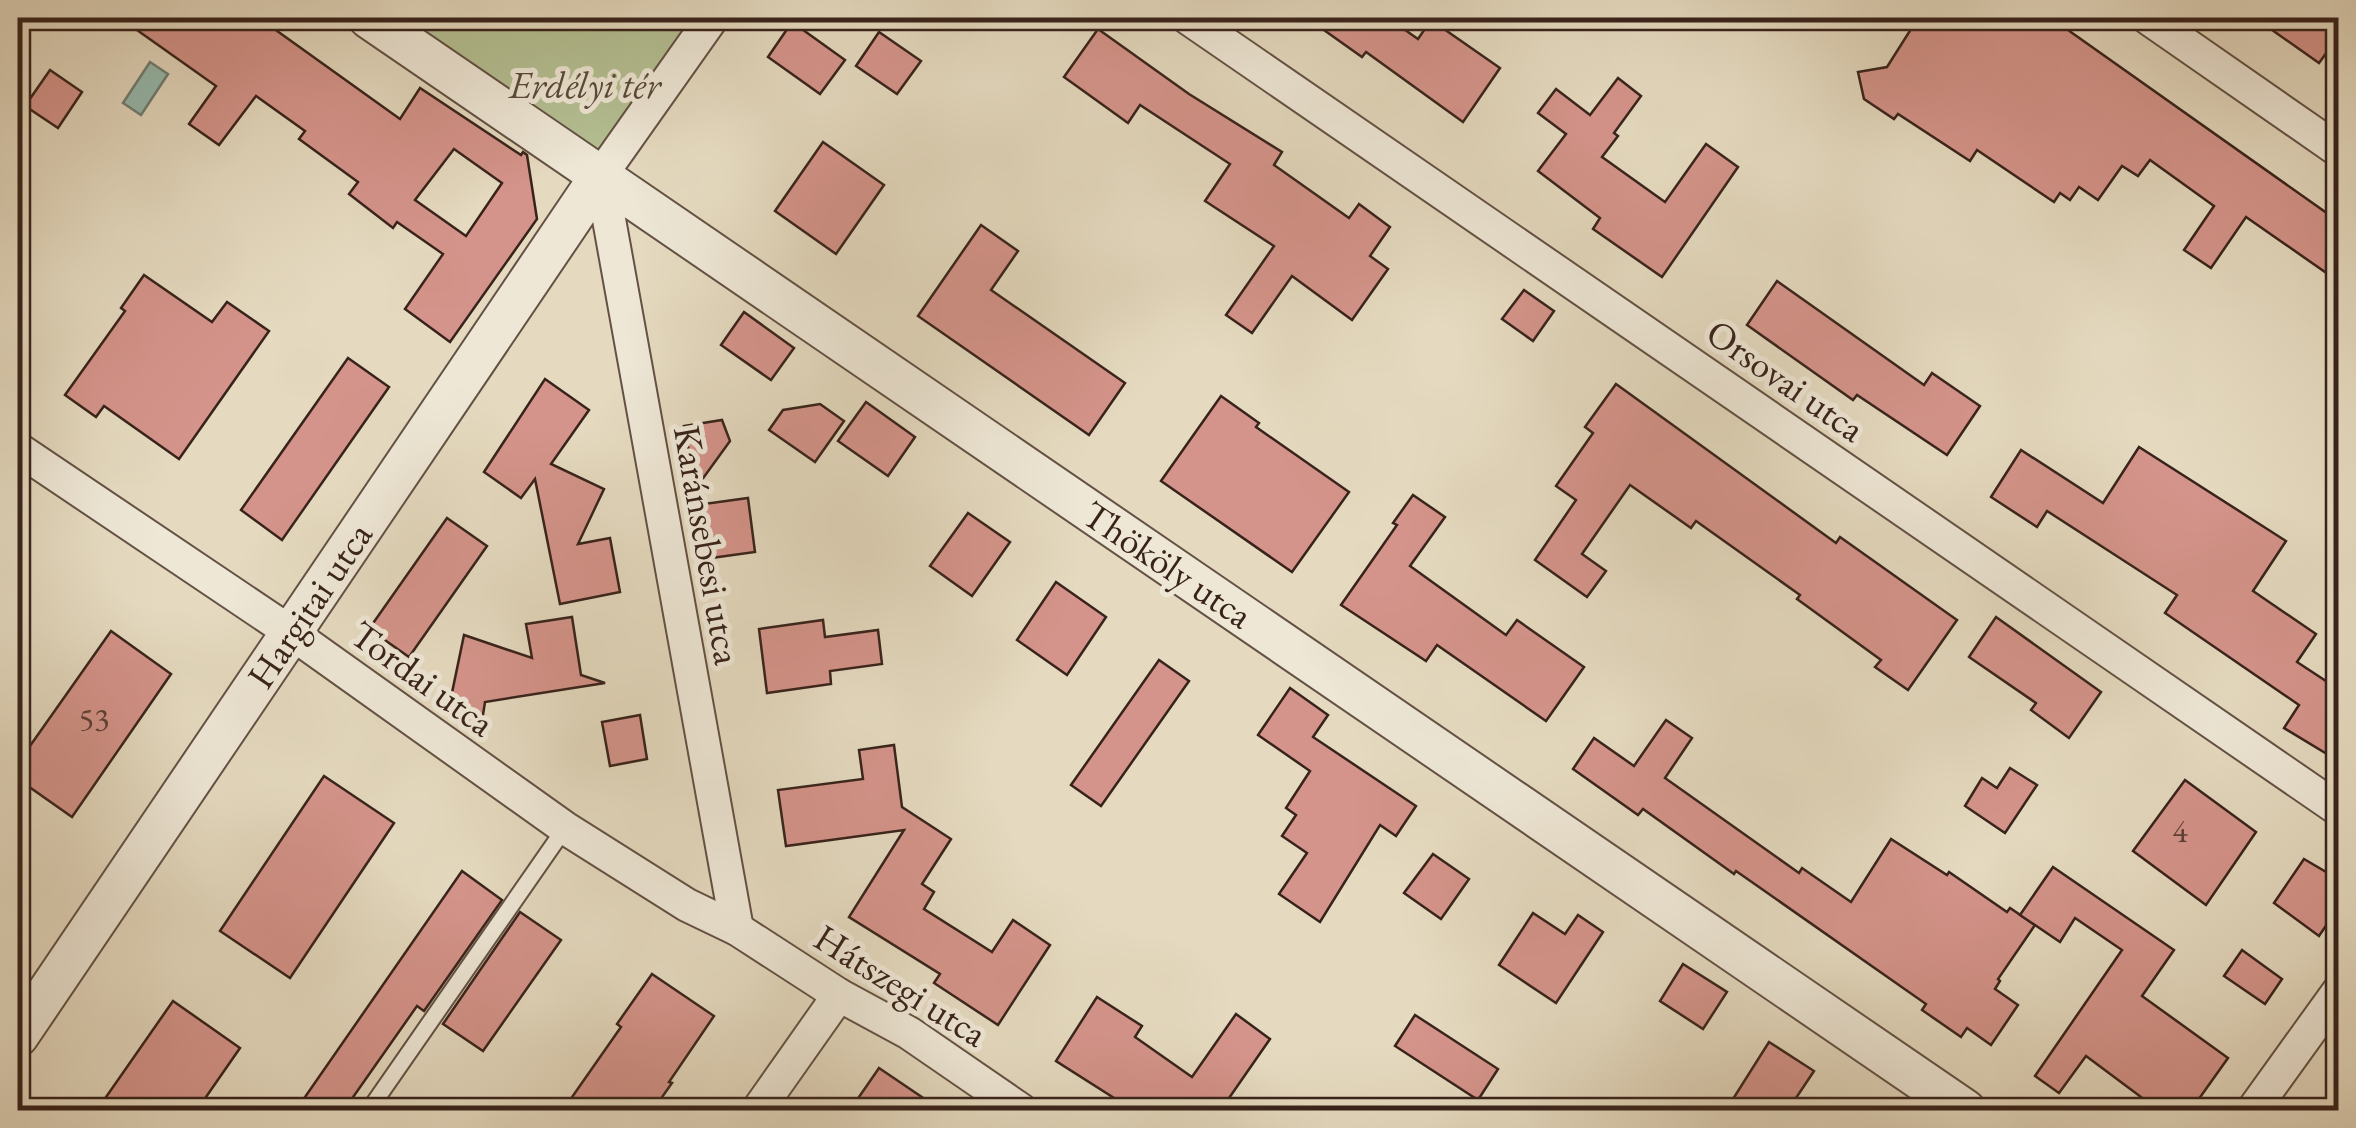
<svg xmlns="http://www.w3.org/2000/svg" width="2356" height="1128" viewBox="0 0 2356 1128" font-family="'EB Garamond',serif">
<rect width="100%" height="100%" fill="#e5dac0"/>
<filter id="stains"><feTurbulence type="fractalNoise" baseFrequency=".002" numOctaves="4"/><feColorMatrix values="0 0 0 0 .2 0 0 0 0 .09 0 0 0 0 .02 0 0 0 .5 -.17"/></filter>
<radialGradient id="worn" r=".72"><stop offset=".6" stop-color="#630" stop-opacity="0"/><stop offset="1" stop-color="#630" stop-opacity=".3"/></radialGradient>
<path fill="#b4c093" stroke="#767257" stroke-width="2.5" d="M369,18H712L601,175Z"/>
<path fill="#96bbaf" stroke="#707e74" stroke-width="2.5" d="M150,62L168,74L141,115L123,103Z"/>
<g fill="#d5948b" stroke="#38231b" stroke-width="2.5" fill-rule="evenodd">
<path d="M120,18H259L400,119L420,88L521,155L523,152L527,155L537,219L450,342L405,309L443,254L397,222L393,228L349,194L358,182L299,139L305,131L256,96L219,145L189,124L216,86ZM454,149L502,183L466,236L415,200Z"/>
<path d="M1307,18H1388L1418,39L1431,20L1500,68L1463,122L1366,52L1362,57Z"/>
<path d="M1918,18H2051L2338,221V281L2246,217L2211,268L2184,250L2214,206L2150,160L2138,176L2122,166L2098,200L2079,187L2070,200L2060,193L2054,202L1977,150L1970,161L1898,114L1894,119L1864,99L1858,72L1887,67Z"/>
<path d="M2255,18H2338V60L2327,52L2319,63Z"/>
<path d="M792,22L845,60L820,94L768,57Z"/>
<path d="M1098,29L1189,94L1282,152L1274,165L1349,218L1359,204L1390,227L1370,256L1388,269L1352,320L1292,276L1252,333L1226,315L1274,246L1205,201L1230,164L1140,105L1128,123L1064,77Z"/>
<path d="M879,32L921,61L897,94L856,66Z"/>
<path d="M50,70L82,92L58,128L25,106Z"/>
<path d="M1618,78L1641,96L1614,133L1618,136L1602,157L1665,202L1706,144L1738,167L1662,277L1593,229L1600,218L1538,171L1566,134L1538,113L1556,89L1590,115Z"/>
<path d="M823,142L884,185L836,254L775,211Z"/>
<path d="M981,225L1018,251L991,290L1125,383L1089,435L918,316Z"/>
<path d="M144,275L212,322L227,302L269,331L179,459L104,406L96,417L65,395L125,311L121,308Z"/>
<path d="M1777,281L1924,385L1932,373L1980,406L1947,455L1857,395L1853,400L1747,325Z"/>
<path d="M1524,290L1554,311L1533,341L1502,319Z"/>
<path d="M744,312L794,348L771,380L721,345Z"/>
<path d="M348,358L389,387L282,540L241,510Z"/>
<path d="M545,379L589,410L551,464L604,489L578,544L610,538L620,592L560,604L535,479L521,498L484,472Z"/>
<path d="M1616,384L1836,543L1840,537L1957,620L1908,690L1875,667L1881,660L1797,599L1800,595L1696,521L1691,528L1630,485L1582,554L1606,571L1587,597L1535,560L1576,500L1556,486L1593,433L1585,427Z"/>
<path d="M1221,396L1259,423L1256,427L1349,492L1292,572L1161,481Z"/>
<path d="M866,402L915,437L888,476L838,441Z"/>
<path d="M820,404L844,421L815,462L769,430L783,410Z"/>
<path d="M722,420L730,441L696,488L684,426Z"/>
<path d="M2139,447L2286,541L2253,591L2316,634L2297,662L2338,689V735L2327,754L2284,728L2299,705L2165,613L2177,595L2047,511L2037,527L1991,497L2021,450L2103,503Z"/>
<path d="M1413,495L1445,517L1410,566L1506,635L1517,620L1584,667L1546,721L1437,645L1426,661L1341,605L1397,525L1393,523Z"/>
<path d="M748,498L755,552L711,558L704,504Z"/>
<path d="M968,513L1010,542L972,596L930,566Z"/>
<path d="M447,518L487,546L409,657L369,629Z"/>
<path d="M1056,582L1106,617L1067,675L1017,640Z"/>
<path d="M572,617L581,675L605,683L485,702L480,734L448,712L464,635L532,658L526,624Z"/>
<path d="M1996,617L2101,692L2069,738L2031,710L2036,703L1969,657Z"/>
<path d="M823,620L825,637L878,630L882,664L830,671L831,684L767,693L759,629Z"/>
<path d="M111,631L171,674L72,817L18,779V763Z"/>
<path d="M1159,660L1189,681L1101,806L1071,785Z"/>
<path d="M1290,688L1328,715L1313,737L1416,806L1396,836L1380,825L1320,922L1279,894L1307,853L1282,836L1296,815L1286,808L1310,771L1258,735Z"/>
<path d="M640,715L647,759L610,766L602,722Z"/>
<path d="M1666,720L1692,738L1665,778L1799,873L1802,868L1851,902L1891,839L1947,875L1949,872L2007,912L2010,908L2035,925L1998,979L2000,981L1995,989L2018,1005L1991,1045L1967,1028L1961,1037L1922,1010L1926,1004L1736,871L1734,874L1643,809L1638,815L1573,769L1594,738L1634,766Z"/>
<path d="M894,745L902,807L951,839L922,884L934,892L924,909L992,952L1013,920L1050,945L998,1025L934,983L940,974L849,917L904,830L786,846L778,790L863,779L859,750Z"/>
<path d="M2010,768L2037,785L2005,833L1965,806L1982,778L1997,788Z"/>
<path d="M324,776L394,823L290,978L220,931Z"/>
<path d="M2185,780L2256,832L2206,905L2133,851Z"/>
<path d="M1433,854L1469,879L1441,919L1404,893Z"/>
<path d="M2304,859L2338,879V908L2319,936L2274,903Z"/>
<path d="M2053,867L2174,950L2142,996L2228,1058L2191,1110H2131L2141,1097L2086,1056L2059,1093L2035,1076L2122,950L2075,918L2060,942L2020,915Z"/>
<path d="M462,871L502,900L424,1011L417,1006L344,1110H296Z"/>
<path d="M520,912L561,940L483,1051L443,1024Z"/>
<path d="M1533,913L1565,934L1578,915L1603,932L1556,1003L1499,965Z"/>
<path d="M2242,950L2282,979L2265,1004L2224,976Z"/>
<path d="M1683,964L1727,992L1703,1029L1660,1001Z"/>
<path d="M652,974L714,1016L669,1082L672,1083L653,1110H563L621,1027L617,1024Z"/>
<path d="M1097,997L1142,1026L1135,1037L1192,1077L1236,1014L1270,1039L1227,1101L1240,1110H1133L1056,1061Z"/>
<path d="M173,1001L240,1048L197,1110H97Z"/>
<path d="M1415,1015L1498,1069L1478,1100L1395,1046Z"/>
<path d="M1769,1042L1814,1071L1788,1110H1726Z"/>
<path d="M879,1068L941,1110H850Z"/>
</g>
<g fill="none" stroke-linecap="round" stroke-linejoin="round">
<g stroke="#635144" stroke-width="19">
<path id="service" d="M369,1110L565,828"/>
</g>
<g stroke="#635144" stroke-width="36">
<g id="minor">
<path d="M712,18L601,175L737,929"/>
<path d="M1188,18L2338,809"/>
<path d="M2148,18L2338,150"/>
<path d="M18,449L290,632L565,828L687,905L737,929L839,995L909,1033L1021,1110"/>
<path d="M758,1110L839,995"/>
<path d="M2253,1110L2338,992"/>
</g>
</g>
<g stroke="#635144" stroke-width="44">
<g id="tertiary">
<path d="M369,18L1965,1110"/>
<path d="M18,1036L601,175"/>
</g>
</g>
<use href="#service" stroke="#eee7d6" stroke-width="15"/>
<use href="#minor" stroke="#eee7d6" stroke-width="32"/>
<use href="#tertiary" stroke="#eee7d6" stroke-width="40"/>
</g>
<g text-anchor="middle" dominant-baseline="central" stroke-width="10" stroke-linejoin="round" paint-order="stroke">
<g font-size="32" fill="#5f3f37">
<text x="94" y="719">53</text>
<text x="2180" y="831">4</text>
</g>
<g font-size="38" font-style="italic" fill="#574a39" stroke="#eee7d6">
<text x="585" y="84">Erdélyi tér</text>
</g>
<g font-size="38" fill="#38231b" stroke="#eee7d6">
<text transform="translate(1786 380) rotate(35)">Orsovai utca</text>
<text transform="translate(708 545) rotate(80)">Karánsebesi utca</text>
<text transform="translate(1168 564) rotate(34)">Thököly utca</text>
<text transform="translate(309 605) rotate(-56)">Hargitai utca</text>
<text transform="translate(423 678) rotate(36)">Tordai utca</text>
<text transform="translate(901 985) rotate(32)">Hátszegi utca</text>
</g>
</g>
<rect width="2356" height="1128" fill="none" stroke="#e5dac0" stroke-width="60"/>
<rect x="20" y="20" width="2316" height="1088" fill="none" stroke="#38231b" stroke-width="5"/>
<rect x="30" y="30" width="2296" height="1068" fill="none" stroke="#38231b" stroke-width="2.5"/>
<rect width="100%" height="100%" filter="url(#stains)"/>
<rect width="100%" height="100%" fill="url(#worn)"/>
</svg>
